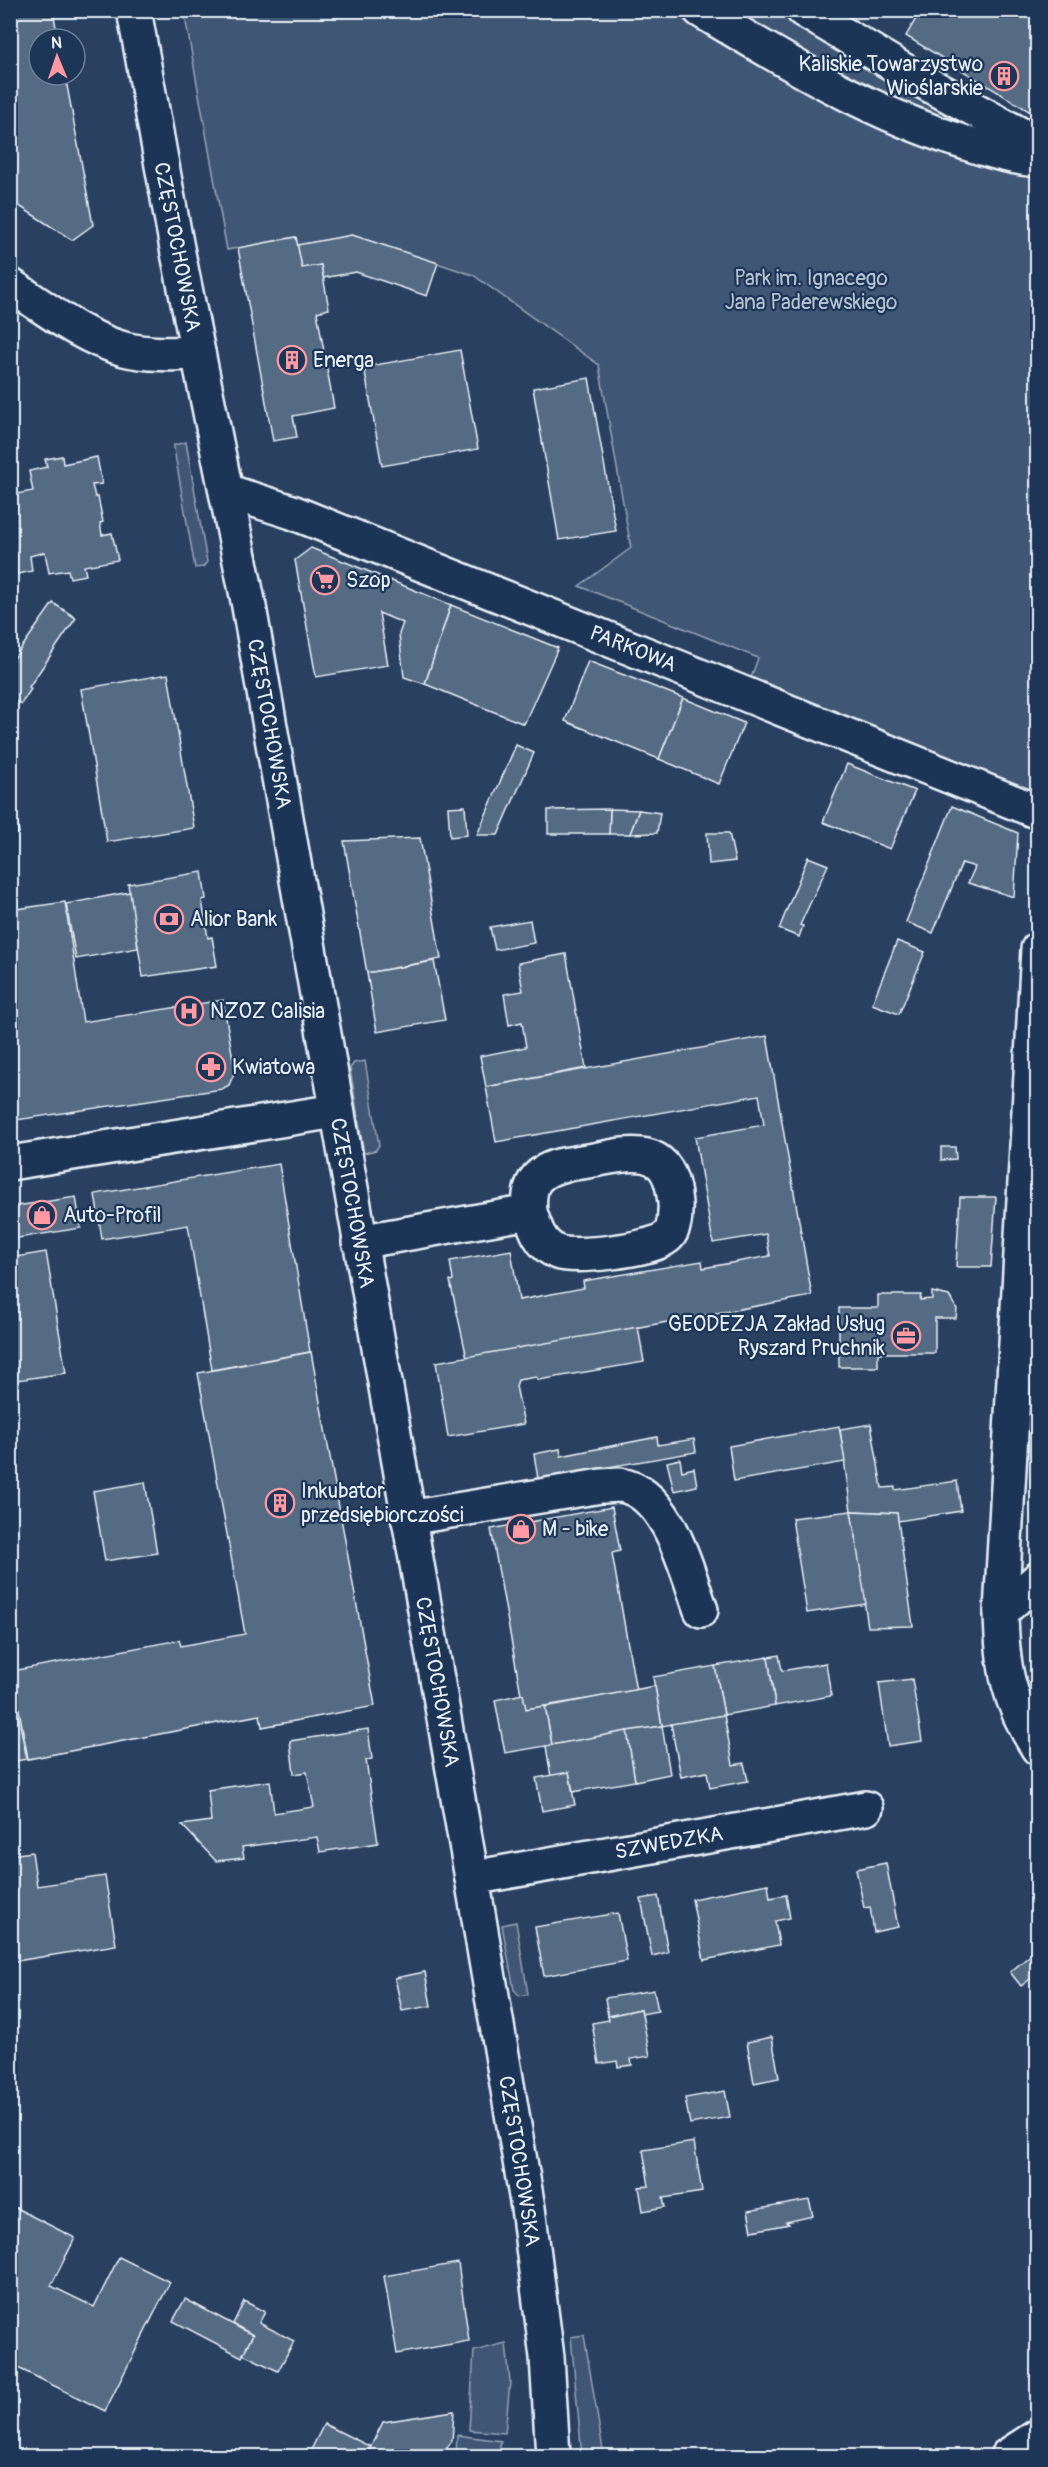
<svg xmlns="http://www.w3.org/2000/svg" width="1048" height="2467" viewBox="0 0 1048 2467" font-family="Pangolin,sans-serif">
<rect width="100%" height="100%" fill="#294061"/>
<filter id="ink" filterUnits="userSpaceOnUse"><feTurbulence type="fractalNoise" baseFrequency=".0167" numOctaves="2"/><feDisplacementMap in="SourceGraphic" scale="12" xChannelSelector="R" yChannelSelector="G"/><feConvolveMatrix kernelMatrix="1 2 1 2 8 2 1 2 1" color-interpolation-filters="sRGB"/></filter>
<g filter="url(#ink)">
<g fill="#415774" stroke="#94a4b6" stroke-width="1.5">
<path d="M184,11H786L907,84L1037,156V795L751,678L758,658L579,586L631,548L599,365L473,275L352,235L297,245L296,237L227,250Z"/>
<path d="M186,442L207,562L203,567L195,568L174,449V445Z"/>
<path d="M365,1061L379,1145L376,1150L364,1153L350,1068L354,1063Z"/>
<path d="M516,1922L528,1994L520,1996L514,1990L502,1925Z"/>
<path d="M584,2335L604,2456H582L571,2337Z"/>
<path d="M506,2343L510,2382L505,2433L469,2430L474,2351Z"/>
<path d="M457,2435L501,2441L498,2456H456Z"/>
</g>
<g fill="#556a83" stroke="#e8f1f8" stroke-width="1.5">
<path d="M10,10H53L58,39H39V75H65L93,225L72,240L10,200Z"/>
<path d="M921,10H1029L1038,16L1037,116L906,36Z"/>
<path d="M352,235L438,263L427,296L356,272L323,278L321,265L302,268L297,245Z"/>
<path d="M296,237L302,268L321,265L329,309L317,312L334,408L293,416L297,437L273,441L238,248Z"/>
<path d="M460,350L478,449L382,466L364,367Z"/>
<path d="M589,378L616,531L559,540L533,388Z"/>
<path d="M62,456L63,464L97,457L102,484L92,485L95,497H98L103,522L100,523L102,535L112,533L118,560L84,566L86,575L70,578L68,570L49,573L45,552L30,556L32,571L14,575L10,579V479H13L17,494L33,491L29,471L47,467L45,459Z"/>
<path d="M311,548L451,605L425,684L404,677L399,634L403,623L379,613L388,665L316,677L295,560Z"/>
<path d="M53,603L76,618L29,687L31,689L21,704L10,698V664Z"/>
<path d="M451,605L558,648L524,724L425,684Z"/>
<path d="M588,661L683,698L659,759L565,721Z"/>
<path d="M168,674L194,828L107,842L81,689Z"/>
<path d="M683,698L744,723L719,784L659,759Z"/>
<path d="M516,745L534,753L498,835H477Z"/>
<path d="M847,764L915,791L890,849L823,822Z"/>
<path d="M13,799L19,833L10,835V800Z"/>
<path d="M465,806L467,835L450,837L448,807Z"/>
<path d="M952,806L1018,833L1014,897L968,883L975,867L962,863L933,933L906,922Z"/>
<path d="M610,809L639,810L630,834H609Z"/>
<path d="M610,809L609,834H548V810Z"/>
<path d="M639,810L660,813L657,833L630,834Z"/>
<path d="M707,833H729L735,861L709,864Z"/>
<path d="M420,838L441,959L367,973L344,841Z"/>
<path d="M808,857L828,865L800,925L803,926L799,937L779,929Z"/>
<path d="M202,872L206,899L202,900L208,938L212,937L217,966L143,977L128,884Z"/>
<path d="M130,892L138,948L76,959L66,904Z"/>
<path d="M65,902L83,1022L223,1000L235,1071L229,1085L222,1089L10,1121V910Z"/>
<path d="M530,920L534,943L495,950L490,927Z"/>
<path d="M897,941L925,952L899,1014L872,1004Z"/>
<path d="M566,954L586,1068L486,1087L480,1056L526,1047L522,1022L509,1025L504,994L523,991L518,963Z"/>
<path d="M434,961L445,1020L377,1032L367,973Z"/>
<path d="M767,1036L812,1296L467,1358L450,1281L453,1280L450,1261L511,1250L519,1300L584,1288L583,1281L702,1261L703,1268L770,1256L766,1234L713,1243L695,1137L764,1125L759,1095L496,1142L486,1087Z"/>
<path d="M941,1147H955L956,1159L941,1160Z"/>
<path d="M279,1164L310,1352L212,1370L188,1225L102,1239L95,1194Z"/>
<path d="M76,1197L81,1228L12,1239L10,1207Z"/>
<path d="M960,1197H996L991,1267H956Z"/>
<path d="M46,1252L66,1373L10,1381V1258Z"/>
<path d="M932,1292L949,1296L957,1309L956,1318H935V1353H878V1367H839V1308H878V1295H921L920,1300L932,1299Z"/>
<path d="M638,1327L644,1362L539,1380L536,1377L518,1380L516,1386L524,1424L448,1437L436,1362Z"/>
<path d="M311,1352L375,1706L262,1727L260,1715L28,1759L12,1671L179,1640L181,1646L245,1634L198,1373Z"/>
<path d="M871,1424L882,1488L895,1487V1490L957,1481L961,1511L898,1521L897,1513L851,1511L840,1429Z"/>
<path d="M839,1426L845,1462L734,1481L729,1446Z"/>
<path d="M657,1437L658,1445L694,1439L696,1452L538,1479L534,1454L560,1449L561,1456Z"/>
<path d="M680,1459L682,1471L694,1468L697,1486L674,1491L667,1462Z"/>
<path d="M145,1482L157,1553L105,1561L93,1491Z"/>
<path d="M612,1507L620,1551L612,1553L636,1691L526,1709L521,1694L491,1529Z"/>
<path d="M851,1511L897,1513L913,1626L868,1627Z"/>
<path d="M851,1511L866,1604L807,1613L792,1518Z"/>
<path d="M779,1655L782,1671L826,1663L831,1696L775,1706L768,1657Z"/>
<path d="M768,1657L775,1706L724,1715L715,1666Z"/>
<path d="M715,1666L724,1715L662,1726L653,1677Z"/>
<path d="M10,1676L27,1759L10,1762Z"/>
<path d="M912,1679L922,1741L888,1746L879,1683Z"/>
<path d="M655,1686L662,1726L552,1745L545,1707Z"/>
<path d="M523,1694L526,1709L545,1706L552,1745L505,1753L495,1700Z"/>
<path d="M724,1715L733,1765L744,1763L748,1781L710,1788L707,1772L681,1777L671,1724Z"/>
<path d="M662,1726L670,1774L635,1781L627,1731Z"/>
<path d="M368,1729L372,1759L366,1760L378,1843L320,1852L317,1837L242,1847L244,1858L216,1861L182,1825L211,1821L208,1790L270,1781L274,1813L314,1807L307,1772L294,1774L290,1741Z"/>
<path d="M627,1731L635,1781L573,1792L569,1772L551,1777L546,1746Z"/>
<path d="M569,1772L575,1805L542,1811L536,1778Z"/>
<path d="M32,1852L37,1886L105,1876L116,1945L10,1962V1855Z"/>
<path d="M886,1863L898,1927L874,1932L870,1907L864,1908L856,1869Z"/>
<path d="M1038,1880V1896L1029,1887Z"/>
<path d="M768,1884L770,1898L786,1895L790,1918L775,1921L779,1945L704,1960L692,1899Z"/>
<path d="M658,1896L668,1952L652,1956L641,1899Z"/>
<path d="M618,1913L627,1961L544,1976L535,1927Z"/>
<path d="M1038,1949V1973L1021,1986L1010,1972Z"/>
<path d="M425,1972L431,2006L402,2011L395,1978Z"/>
<path d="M654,1990L658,2011L642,2014L641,2009L608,2016L605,1998Z"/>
<path d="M641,2009L650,2056L631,2059L632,2065L618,2067L617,2061L599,2064L592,2023L609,2020L608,2016Z"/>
<path d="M772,2037L779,2078L754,2083L747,2042Z"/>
<path d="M725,2091L730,2117L690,2124L685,2098Z"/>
<path d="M694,2142L702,2192L663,2198L665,2207L643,2211L639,2187L649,2186L643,2150Z"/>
<path d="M809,2200L813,2216L786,2222L789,2224L752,2231L748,2211Z"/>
<path d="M10,2205L75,2238L51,2286L94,2307L119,2257L170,2282L105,2411L10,2364Z"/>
<path d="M458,2263L469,2341L397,2354L384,2276Z"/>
<path d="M185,2299L253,2335L242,2357L173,2321Z"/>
<path d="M244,2301L265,2312L259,2323L294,2341L278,2371L243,2354L253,2335L233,2324Z"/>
<path d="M454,2411L452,2441L441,2456H366L383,2422Z"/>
<path d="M324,2424L371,2447L366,2456H308Z"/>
</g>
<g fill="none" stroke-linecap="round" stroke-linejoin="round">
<g stroke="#e8f1f8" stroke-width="38">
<g id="minor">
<path d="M134,10L176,243L248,601L472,1878L528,2208L547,2357L553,2456"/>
<path d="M700,10C785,61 871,114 966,143C990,151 1013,158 1038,160"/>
<path d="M803,10L913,76L1038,144"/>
<path d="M10,285C45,308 83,338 124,349C147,355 174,354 198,353"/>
<path d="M226,491L292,512L1038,812"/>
<path d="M1038,949L1001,1612C1002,1666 1008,1702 1038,1748"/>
<path d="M10,1163L336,1111"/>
<path d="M359,1242L530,1212C535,1228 540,1245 557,1252C574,1259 647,1250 664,1239C673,1234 675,1221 675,1211C676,1204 674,1196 673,1189C664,1141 623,1155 588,1161C571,1164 550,1164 537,1178C529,1187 529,1200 530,1212"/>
<path d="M408,1518L601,1486C607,1486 614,1485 620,1485C669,1492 687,1572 701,1610"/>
<path d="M1001,1612L1038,1579"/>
<path d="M472,1878L866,1808"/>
</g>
</g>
<g stroke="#e8f1f8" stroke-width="38">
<path id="major" d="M1007,2456L1038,2436"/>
</g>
<use href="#minor" stroke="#1d3557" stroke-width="33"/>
<use href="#major" stroke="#1d3557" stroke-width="33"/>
</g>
</g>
<defs>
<g id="building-ring" transform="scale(1.5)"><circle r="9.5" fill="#1d3557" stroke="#ff9aa2" stroke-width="1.5"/><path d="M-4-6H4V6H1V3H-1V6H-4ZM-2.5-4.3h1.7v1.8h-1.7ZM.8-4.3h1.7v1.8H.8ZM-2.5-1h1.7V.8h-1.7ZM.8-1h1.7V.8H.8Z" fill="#ff9aa2"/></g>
<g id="supermarket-ring" transform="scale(1.5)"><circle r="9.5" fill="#1d3557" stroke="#ff9aa2" stroke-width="1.5"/><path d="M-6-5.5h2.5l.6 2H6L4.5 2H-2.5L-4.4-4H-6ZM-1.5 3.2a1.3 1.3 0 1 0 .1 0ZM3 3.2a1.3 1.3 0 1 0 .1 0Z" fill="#ff9aa2"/></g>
<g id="bank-ring" transform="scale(1.5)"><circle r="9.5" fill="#1d3557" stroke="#ff9aa2" stroke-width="1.5"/><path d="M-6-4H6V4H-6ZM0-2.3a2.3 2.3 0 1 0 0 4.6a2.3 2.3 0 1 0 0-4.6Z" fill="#ff9aa2"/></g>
<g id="hospital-ring" transform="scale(1.5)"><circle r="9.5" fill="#1d3557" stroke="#ff9aa2" stroke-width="1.5"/><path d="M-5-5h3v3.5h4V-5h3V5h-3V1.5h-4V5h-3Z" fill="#ff9aa2"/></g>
<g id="pharmacy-ring" transform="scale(1.5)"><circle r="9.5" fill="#1d3557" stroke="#ff9aa2" stroke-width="1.5"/><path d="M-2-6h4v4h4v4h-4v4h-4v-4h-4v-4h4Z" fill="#ff9aa2"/></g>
<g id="shop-ring" transform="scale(1.5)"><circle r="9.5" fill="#1d3557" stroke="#ff9aa2" stroke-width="1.5"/><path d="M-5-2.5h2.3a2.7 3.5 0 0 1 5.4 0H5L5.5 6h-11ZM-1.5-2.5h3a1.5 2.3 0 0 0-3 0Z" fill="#ff9aa2"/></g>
<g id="office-ring" transform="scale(1.5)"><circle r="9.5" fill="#1d3557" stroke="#ff9aa2" stroke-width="1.5"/><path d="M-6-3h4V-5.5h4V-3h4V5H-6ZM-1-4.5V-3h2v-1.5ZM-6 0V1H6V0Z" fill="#ff9aa2"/></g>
</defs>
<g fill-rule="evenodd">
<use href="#building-ring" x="1004" y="76"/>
<use href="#building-ring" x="292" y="360"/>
<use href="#supermarket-ring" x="325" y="580"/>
<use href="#bank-ring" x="169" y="919"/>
<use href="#hospital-ring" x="189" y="1011"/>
<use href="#pharmacy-ring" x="211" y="1067"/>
<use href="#shop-ring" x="42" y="1215"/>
<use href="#office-ring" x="906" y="1336"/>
<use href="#building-ring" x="280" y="1503"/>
<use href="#shop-ring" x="521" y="1529"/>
</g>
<g text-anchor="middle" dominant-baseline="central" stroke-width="4.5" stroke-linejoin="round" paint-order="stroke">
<g font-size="21" fill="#e8f1f8" stroke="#1d3557" text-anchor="start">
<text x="983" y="64" text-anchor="end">Kaliskie Towarzystwo<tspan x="983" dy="24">Wioślarskie</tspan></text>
<text x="313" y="360">Energa</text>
<text x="346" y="580">Szop</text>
<text x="190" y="919">Alior Bank</text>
<text x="210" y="1011">NZOZ Calisia</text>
<text x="232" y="1067">Kwiatowa</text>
<text x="63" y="1215">Auto-Profil</text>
<text x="885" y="1324" text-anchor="end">GEODEZJA Zakład Usług<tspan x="885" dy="24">Ryszard Pruchnik</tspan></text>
<text x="301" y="1491">Inkubator<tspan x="301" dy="24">przedsiębiorczości</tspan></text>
<text x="542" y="1529">M - bike</text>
</g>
<g font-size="21" fill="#e8f1f8" stroke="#1d3557">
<text transform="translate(177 247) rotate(79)">CZĘSTOCHOWSKA</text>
<text transform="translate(633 649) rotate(22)">PARKOWA</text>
<text transform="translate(269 724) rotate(80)">CZĘSTOCHOWSKA</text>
<text transform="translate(352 1203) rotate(80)">CZĘSTOCHOWSKA</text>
<text transform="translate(437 1682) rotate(80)">CZĘSTOCHOWSKA</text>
<text transform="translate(669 1843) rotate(-10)">SZWEDZKA</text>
<text transform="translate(519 2161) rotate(81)">CZĘSTOCHOWSKA</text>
</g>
<g font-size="21" fill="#b6c3d0" stroke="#1d3557">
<text x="811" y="278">Park im. Ignacego<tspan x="811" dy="24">Jana Paderewskiego</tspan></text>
</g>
</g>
<rect width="1048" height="2467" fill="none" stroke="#1d3557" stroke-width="36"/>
<rect x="18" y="18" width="1012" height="2431" fill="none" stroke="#e8f1f8" stroke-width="2" filter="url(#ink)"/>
<g transform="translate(57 57) rotate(358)"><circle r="28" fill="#1d3557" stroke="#6e8097" stroke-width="1.5"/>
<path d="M0-4.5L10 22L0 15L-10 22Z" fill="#ff9aa2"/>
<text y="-9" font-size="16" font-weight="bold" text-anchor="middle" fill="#e8f1f8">N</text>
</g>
</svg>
